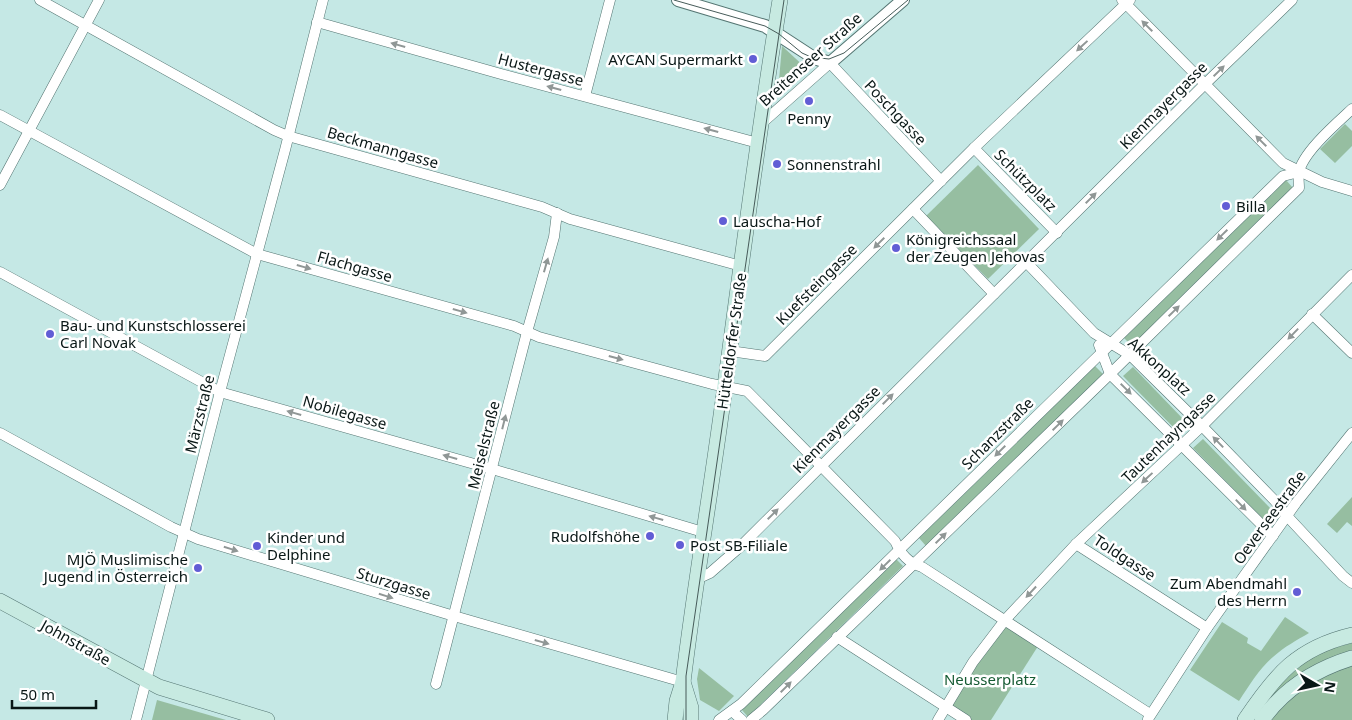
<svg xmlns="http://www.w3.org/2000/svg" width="1352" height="720" viewBox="0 0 1352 720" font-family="'Noto Sans',sans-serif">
<rect width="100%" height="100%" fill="#c5e8e5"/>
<g fill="#96bea1">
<path d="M782,46L808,70L794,79L785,89L778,91Z"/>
<path d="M1345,124L1352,131V146L1335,163L1320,149Z"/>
<path d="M978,165L1039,229L988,279L926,216Z"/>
<path d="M1286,180L1293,188L1132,346L1124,338Z"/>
<path d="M1095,366L1103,374L926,546L919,538Z"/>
<path d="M1133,367L1186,422L1177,431L1123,376Z"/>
<path d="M1203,439L1274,512L1265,521L1193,448Z"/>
<path d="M1352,497V526L1347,522L1337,533L1327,524Z"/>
<path d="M896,559L903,566L748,717L742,710Z"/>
<path d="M1285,617L1309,633C1297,640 1284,647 1273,657C1259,669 1249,686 1239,701L1190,670L1222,622L1248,638L1247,643L1261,651Z"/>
<path d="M1005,620L1040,643L991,720H966L946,707Z"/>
<path d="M1352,643V652L1256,720H1252L1276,687L1305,662L1323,651Z"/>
<path d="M1352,664V720H1269L1288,700L1315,680Z"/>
<path d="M699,668L734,696L719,711L700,700L697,679Z"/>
<path d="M157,700L226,720H152Z"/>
</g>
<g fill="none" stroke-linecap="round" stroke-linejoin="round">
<g stroke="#547572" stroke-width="11">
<g id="minor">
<path d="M40,0L274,130L288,136L542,207L570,219L741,266"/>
<path d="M1122,0L1283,163L1322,182L1352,191"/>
<path d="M317,22L501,74L758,143"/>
<path d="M585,96L610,0"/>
<path d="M0,115L257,254L514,326L539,337L712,384L747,391L895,541C901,554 908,563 922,567L1150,714"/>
<path d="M761,124L830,63L941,181"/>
<path d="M974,148L1057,233"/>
<path d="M0,185L99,0"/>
<path d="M913,209L994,294"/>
<path d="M1027,263L1094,333L1130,355L1202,426L1276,502L1287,516L1343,576L1352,583"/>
<path d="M0,272L220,392L492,469L703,532"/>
<path d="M1312,314L1352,353"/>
<path d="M1099,345L1110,374L1273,536"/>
<path d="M730,351L765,356L974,148L1130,0"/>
<path d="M0,433L171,527L198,539L454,616L683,682"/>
<path d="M1076,544L1207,628"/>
<path d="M697,579L710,573L741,546L1205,84L1292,0"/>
<path d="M837,637L966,720"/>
<path d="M436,684L527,332L554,237L557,213"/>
<path d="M732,711L742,720"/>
<path d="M1148,719L1207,628L1296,503L1352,433"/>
<path d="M136,720L220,392L285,150L323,0"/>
<path d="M719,720L741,704C923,529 1102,351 1283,176L1299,172"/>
<path d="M751,720L763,710L1105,379L1299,188C1299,183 1298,177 1299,172C1303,152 1337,123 1352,109"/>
<path d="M938,720L973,662L1005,620L1076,544L1202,426L1352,275"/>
</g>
</g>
<g stroke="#547572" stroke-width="14">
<path id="tertiary" d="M678,0L765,26L814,58L830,63L903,0"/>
</g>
<g stroke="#547572" stroke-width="16">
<g id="secondary">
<path d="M0,601L159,687L267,720"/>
<path d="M683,682L691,708V720"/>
<path d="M675,720L677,701L683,682C695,583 712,485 725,386C742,257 759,128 780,0"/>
<path d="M1245,720C1275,675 1297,648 1352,635"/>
<path d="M1262,720C1284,689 1316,669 1352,658"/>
</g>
</g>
<use href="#minor" stroke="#fff" stroke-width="10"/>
<use href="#tertiary" stroke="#fff" stroke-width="12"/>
<use href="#secondary" stroke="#c7eae1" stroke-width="15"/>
<g stroke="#465b59" stroke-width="1">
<path d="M674,0L765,26L779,34L802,53L811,57L829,59L844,53L908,0"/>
<path d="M686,720V676L784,0"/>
</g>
</g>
<defs><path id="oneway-solid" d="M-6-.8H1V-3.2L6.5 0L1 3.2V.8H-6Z" transform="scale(1.25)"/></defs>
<g fill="#909796">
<use href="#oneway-solid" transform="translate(1147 26) rotate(-135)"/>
<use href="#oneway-solid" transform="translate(398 45) rotate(-164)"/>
<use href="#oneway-solid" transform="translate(1082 46) rotate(137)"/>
<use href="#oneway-solid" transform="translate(1219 71) rotate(-44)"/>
<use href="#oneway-solid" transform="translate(554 88) rotate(-165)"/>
<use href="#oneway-solid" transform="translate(711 130) rotate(-165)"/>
<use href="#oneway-solid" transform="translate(1261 141) rotate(-135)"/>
<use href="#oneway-solid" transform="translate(1091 198) rotate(-45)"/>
<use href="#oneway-solid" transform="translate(1222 235) rotate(136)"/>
<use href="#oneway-solid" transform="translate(879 243) rotate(135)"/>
<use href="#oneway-solid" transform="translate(546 265) rotate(-74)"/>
<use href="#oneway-solid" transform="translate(304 267) rotate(16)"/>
<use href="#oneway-solid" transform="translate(460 311) rotate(16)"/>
<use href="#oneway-solid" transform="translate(1174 311) rotate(-44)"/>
<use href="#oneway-solid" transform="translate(1293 334) rotate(134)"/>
<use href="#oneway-solid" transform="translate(616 358) rotate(15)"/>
<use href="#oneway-solid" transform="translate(1126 389) rotate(45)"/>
<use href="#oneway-solid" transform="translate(888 399) rotate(-45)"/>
<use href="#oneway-solid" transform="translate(294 413) rotate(-164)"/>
<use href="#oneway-solid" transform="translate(504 422) rotate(-76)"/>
<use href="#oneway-solid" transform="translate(1058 425) rotate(-44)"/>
<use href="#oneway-solid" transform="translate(1218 442) rotate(-134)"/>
<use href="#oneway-solid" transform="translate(1000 451) rotate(135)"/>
<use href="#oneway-solid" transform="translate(450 457) rotate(-164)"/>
<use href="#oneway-solid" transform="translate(1147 478) rotate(137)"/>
<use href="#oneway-solid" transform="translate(1241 505) rotate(46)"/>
<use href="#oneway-solid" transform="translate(773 514) rotate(-45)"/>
<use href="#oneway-solid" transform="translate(656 518) rotate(-164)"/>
<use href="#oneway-solid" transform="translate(941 538) rotate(-44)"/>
<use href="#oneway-solid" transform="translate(231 549) rotate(17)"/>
<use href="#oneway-solid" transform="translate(885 565) rotate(136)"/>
<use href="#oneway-solid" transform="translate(1031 592) rotate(133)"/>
<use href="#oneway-solid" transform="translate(386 596) rotate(17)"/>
<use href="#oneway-solid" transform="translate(542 642) rotate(16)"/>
<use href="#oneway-solid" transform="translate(786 687) rotate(-45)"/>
</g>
<g fill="#625dd5" stroke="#fff" stroke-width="2">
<circle cx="753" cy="59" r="5"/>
<circle cx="809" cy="101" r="5"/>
<circle cx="777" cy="164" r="5"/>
<circle cx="1226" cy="206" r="5"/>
<circle cx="723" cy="221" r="5"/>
<circle cx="896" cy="248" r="5"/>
<circle cx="50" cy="334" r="5"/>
<circle cx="650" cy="536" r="5"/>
<circle cx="680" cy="545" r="5"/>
<circle cx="257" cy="546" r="5"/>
<circle cx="198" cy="568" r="5"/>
<circle cx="1297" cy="592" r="5"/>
</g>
<g text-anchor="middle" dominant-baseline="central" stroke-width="5" stroke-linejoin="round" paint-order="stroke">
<g font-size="15" fill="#091716" stroke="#fff" text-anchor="start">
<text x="743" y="59" text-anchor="end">AYCAN Supermarkt</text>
<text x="809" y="118" text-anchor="middle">Penny</text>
<text x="787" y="164">Sonnenstrahl</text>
<text x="1236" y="206">Billa</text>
<text x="733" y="221">Lauscha-Hof</text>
<text x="906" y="239">Königreichssaal<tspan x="906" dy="17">der Zeugen Jehovas</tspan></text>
<text x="60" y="325">Bau- und Kunstschlosserei<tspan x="60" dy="17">Carl Novak</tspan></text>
<text x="640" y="536" text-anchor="end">Rudolfshöhe</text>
<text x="267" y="537">Kinder und<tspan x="267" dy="17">Delphine</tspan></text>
<text x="690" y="545">Post SB-Filiale</text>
<text x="188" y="559" text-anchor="end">MJÖ Muslimische<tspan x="188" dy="17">Jugend in Österreich</tspan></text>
<text x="1287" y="583" text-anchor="end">Zum Abendmahl<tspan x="1287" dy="17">des Herrn</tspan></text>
</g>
<g font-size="15" fill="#091716" stroke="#fff">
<text transform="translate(810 59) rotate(-42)">Breitenseer Straße</text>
<text transform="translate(541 69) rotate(15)">Hustergasse</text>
<text transform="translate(1163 105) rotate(-45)">Kienmayergasse</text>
<text transform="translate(896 112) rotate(47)">Poschgasse</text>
<text transform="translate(383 147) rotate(16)">Beckmanngasse</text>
<text transform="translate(1026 180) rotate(45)">Schützplatz</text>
<text transform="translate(355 266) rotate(16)">Flachgasse</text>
<text transform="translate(816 284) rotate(-45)">Kuefsteingasse</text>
<text transform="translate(731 341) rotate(-82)">Hütteldorfer Straße</text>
<text transform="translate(1160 366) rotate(42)">Akkonplatz</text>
<text transform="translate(345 412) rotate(16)">Nobilegasse</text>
<text transform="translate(199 414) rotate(-76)">Märzstraße</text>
<text transform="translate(836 429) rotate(-45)">Kienmayergasse</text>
<text transform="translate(997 433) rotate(-45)">Schanzstraße</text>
<text transform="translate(1168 437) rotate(-44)">Tautenhayngasse</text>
<text transform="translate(483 445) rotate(-76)">Meiselstraße</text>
<text transform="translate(1269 517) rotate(-54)">Oeverseestraße</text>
<text transform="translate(1125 557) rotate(33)">Toldgasse</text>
<text transform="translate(394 583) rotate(17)">Sturzgasse</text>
<text transform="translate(76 642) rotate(29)">Johnstraße</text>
</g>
<g font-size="15" fill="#165b33" stroke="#fff">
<text x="990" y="679">Neusserplatz</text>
</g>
</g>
<g transform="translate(1317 685) rotate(99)" stroke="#ffffff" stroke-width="4" paint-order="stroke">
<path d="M0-4L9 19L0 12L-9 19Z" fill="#091716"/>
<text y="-8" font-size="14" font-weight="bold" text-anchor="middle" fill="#091716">N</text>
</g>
<path d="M12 700v8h84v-8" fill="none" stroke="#091716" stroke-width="2.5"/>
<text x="20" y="700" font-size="15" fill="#091716" stroke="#ffffff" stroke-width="4" paint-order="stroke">50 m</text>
</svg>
